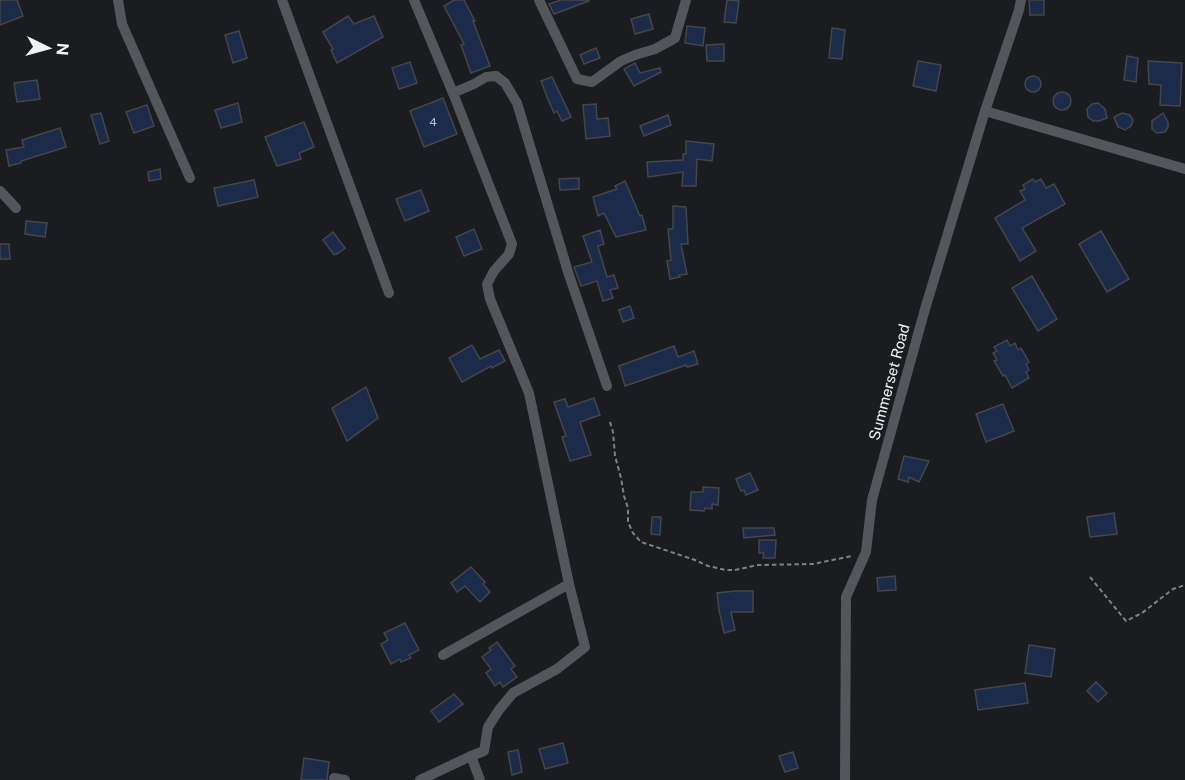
<svg xmlns="http://www.w3.org/2000/svg" width="1185" height="780" viewBox="0 0 1185 780" font-family="'Public Sans',sans-serif">
<rect width="100%" height="100%" fill="#1a1c1f"/>
<g fill="#1c2b4a" stroke="#44464a" stroke-width="1.5">
<path d="M0,0H17L23,16L0,25Z"/>
<path d="M454,0H464L475,21H473L490,66L471,73L461,45L464,44L444,6Z"/>
<path d="M561,0H589V1L554,14L549,4Z"/>
<path d="M727,0L739,1L736,23L724,22Z"/>
<path d="M1029,0H1044V15H1030Z"/>
<path d="M649,14L653,29L635,34L631,19Z"/>
<path d="M348,16L354,24L374,16L383,37L337,63L331,50L333,49L323,32Z"/>
<path d="M687,26L705,28L703,46L685,43Z"/>
<path d="M832,28L845,30L842,59L829,58Z"/>
<path d="M239,31L247,58L233,63L225,35Z"/>
<path d="M724,44V61H707L706,45Z"/>
<path d="M596,48L600,58L584,64L580,55Z"/>
<path d="M1127,56L1138,58L1136,82L1124,80Z"/>
<path d="M918,61L941,65L936,91L913,86Z"/>
<path d="M1148,61L1182,63L1180,106L1160,105L1161,85L1149,84Z"/>
<path d="M410,62L417,83L399,89L392,68Z"/>
<path d="M635,63L640,73L660,68L661,72L634,86L624,69Z"/>
<circle cx="1033" cy="84" r="8"/>
<path d="M552,77L571,117L562,121L557,111L554,113L547,97L541,81Z"/>
<path d="M37,80L40,99L17,102L14,83Z"/>
<circle cx="1062" cy="101" r="9"/>
<path d="M443,98L457,134L424,147L410,111Z"/>
<path d="M238,103L242,122L221,128L215,110Z"/>
<path d="M1098,103L1105,109L1107,118L1099,121H1093L1088,117L1087,109L1092,104Z"/>
<path d="M596,104L597,119L608,118L610,136L586,139L583,105Z"/>
<path d="M147,105L154,126L134,133L126,112Z"/>
<path d="M101,113L109,141L100,144L91,115Z"/>
<path d="M1122,113L1130,115L1133,120L1131,126L1125,130L1118,127L1114,117Z"/>
<path d="M1163,113L1168,122V127L1165,132L1157,133L1152,129V121Z"/>
<path d="M668,115L671,125L644,136L640,126Z"/>
<path d="M304,122L314,147L299,153L301,159L277,166L265,137Z"/>
<path d="M60,128L66,147L21,161V163L9,166L6,150L24,147L22,140Z"/>
<path d="M686,141L714,144L712,161L697,159L696,186H682L683,172L648,177L647,162L683,160V154H686Z"/>
<path d="M160,169L161,179L149,181L148,172Z"/>
<path d="M579,178V189L560,190L559,179Z"/>
<path d="M1033,179L1035,182L1041,179L1046,188L1054,184L1065,204L1022,228L1036,251L1020,261L995,218L1025,200L1020,191L1025,189L1023,185Z"/>
<path d="M254,180L258,197L218,206L214,188Z"/>
<path d="M625,181L640,216L642,215L646,230L616,237L604,213L598,216L593,197L617,189L615,186Z"/>
<path d="M421,190L429,211L405,221L396,199Z"/>
<path d="M673,206L686,207L688,244H681L687,274L679,275L680,277L670,279L667,261L671,260L668,229H673Z"/>
<path d="M26,221L47,223L45,237L25,234Z"/>
<path d="M474,229L482,249L464,256L456,237Z"/>
<path d="M600,230L604,244L598,246L599,250L607,277L614,275L618,288L610,290L613,298L603,301L597,281L581,286L574,267L592,262L583,236Z"/>
<path d="M1101,231L1129,279L1107,292L1079,244Z"/>
<path d="M333,232L345,248L337,254V253L334,255L323,240Z"/>
<path d="M0,244H9L10,259H0Z"/>
<path d="M1032,276L1057,319L1038,331L1012,288Z"/>
<path d="M630,306L634,318L623,322L619,310Z"/>
<path d="M1007,340L1010,346L1015,343L1018,350L1021,348L1029,362L1026,364L1029,370L1026,372L1029,378L1012,388L1005,375L1003,376L994,361L997,360L993,353L997,351L994,347Z"/>
<path d="M472,345L480,359L499,350L505,361L492,368L491,366L462,382L449,358Z"/>
<path d="M674,346L678,357L694,351L698,364L687,367L686,365L625,386L619,366Z"/>
<path d="M366,387L378,418L347,441L332,408Z"/>
<path d="M594,398L600,415L580,422L591,455L570,461L562,437L566,436L554,402L565,399L568,407Z"/>
<path d="M1003,404L1014,431L986,442L976,414Z"/>
<path d="M904,456L929,461L919,482L909,477L908,482L898,479Z"/>
<path d="M750,473L758,490L746,495L744,490L741,491L736,479Z"/>
<path d="M703,487L719,488L718,505L712,504V509L705,508L704,511L690,510L691,492H703Z"/>
<path d="M1114,513L1117,534L1090,537L1087,517Z"/>
<path d="M652,517H661L660,535L651,534Z"/>
<path d="M743,528H774L775,535L744,538Z"/>
<path d="M759,540H776L775,558H763L764,553H759Z"/>
<path d="M471,567L485,582L483,584L490,592L480,602L465,586L457,592L451,583Z"/>
<path d="M895,576L896,590L878,591L877,578Z"/>
<path d="M735,591H753V612H731L735,630L724,633L719,610L717,593Z"/>
<path d="M405,623L419,650L409,655L411,658L401,662L400,659L391,664L381,644L388,640L384,633Z"/>
<path d="M497,642L515,666L511,669L517,677L503,687L500,682L495,686L486,673L491,669L482,657L491,650L489,648Z"/>
<path d="M1029,645L1055,649L1051,677L1025,673Z"/>
<path d="M1096,682L1107,693L1098,702L1087,691Z"/>
<path d="M1025,683L1028,703L978,710L975,690Z"/>
<path d="M454,694L463,704L439,722L431,711Z"/>
<path d="M563,743L568,763L545,769L539,749Z"/>
<path d="M518,750L522,772L512,775L508,752Z"/>
<path d="M793,752L798,768L785,772L779,756Z"/>
<path d="M304,758L329,762L327,780H301Z"/>
</g>
<g fill="none" stroke-linecap="round" stroke-linejoin="round">
<g stroke="#808184" stroke-width="2" stroke-dasharray="4.5 3" stroke-linecap="butt">
<path d="M610,422L613,432L615,456L621,478L624,496L628,508V522L633,533L641,542L695,560L708,566L726,570H735L758,565L813,564L852,556"/>
<path d="M1090,577L1126,621L1142,613L1173,589L1185,585"/>
</g>
<g stroke="#53565a" stroke-width="10">
<path d="M118,0L122,24L190,178"/>
<path d="M282,0L389,293"/>
<path d="M414,0L453,93L512,244L509,254L494,271L487,284L490,299L529,393L569,584L585,647L557,669L513,693L499,710L488,727L484,751L471,756L480,780"/>
<path d="M539,0L577,79L592,82L621,61L635,55L655,49L675,38L686,0"/>
<path d="M453,93L474,84L486,77L496,76L505,83L517,103L569,275L607,386"/>
<path d="M985,111L1185,169"/>
<path d="M0,191L16,208"/>
<path d="M443,655L569,584"/>
<path d="M334,778L345,780"/>
<path d="M420,780L471,756"/>
<path d="M845,780L846,597L866,552L872,500L925,309L985,111L1019,10L1021,0"/>
</g>
</g>
<g text-anchor="middle" dominant-baseline="central" stroke-width="5" stroke-linejoin="round" paint-order="stroke">
<g font-size="12" fill="#bcc1cb">
<text x="433" y="122">4</text>
</g>
<g font-size="15" fill="#f2f3f6" stroke="#1a1c1f">
<text transform="translate(889 382) rotate(-75)">Summerset Road</text>
</g>
</g>
<g transform="translate(48 48) rotate(95)" stroke="#1a1c1f" stroke-width="4.5" paint-order="stroke">
<path d="M0-4.5L10 22L0 15L-10 22Z" fill="#f2f3f6"/>
<text y="-9" font-size="16" font-weight="bold" text-anchor="middle" fill="#f2f3f6">N</text>
</g>
</svg>
